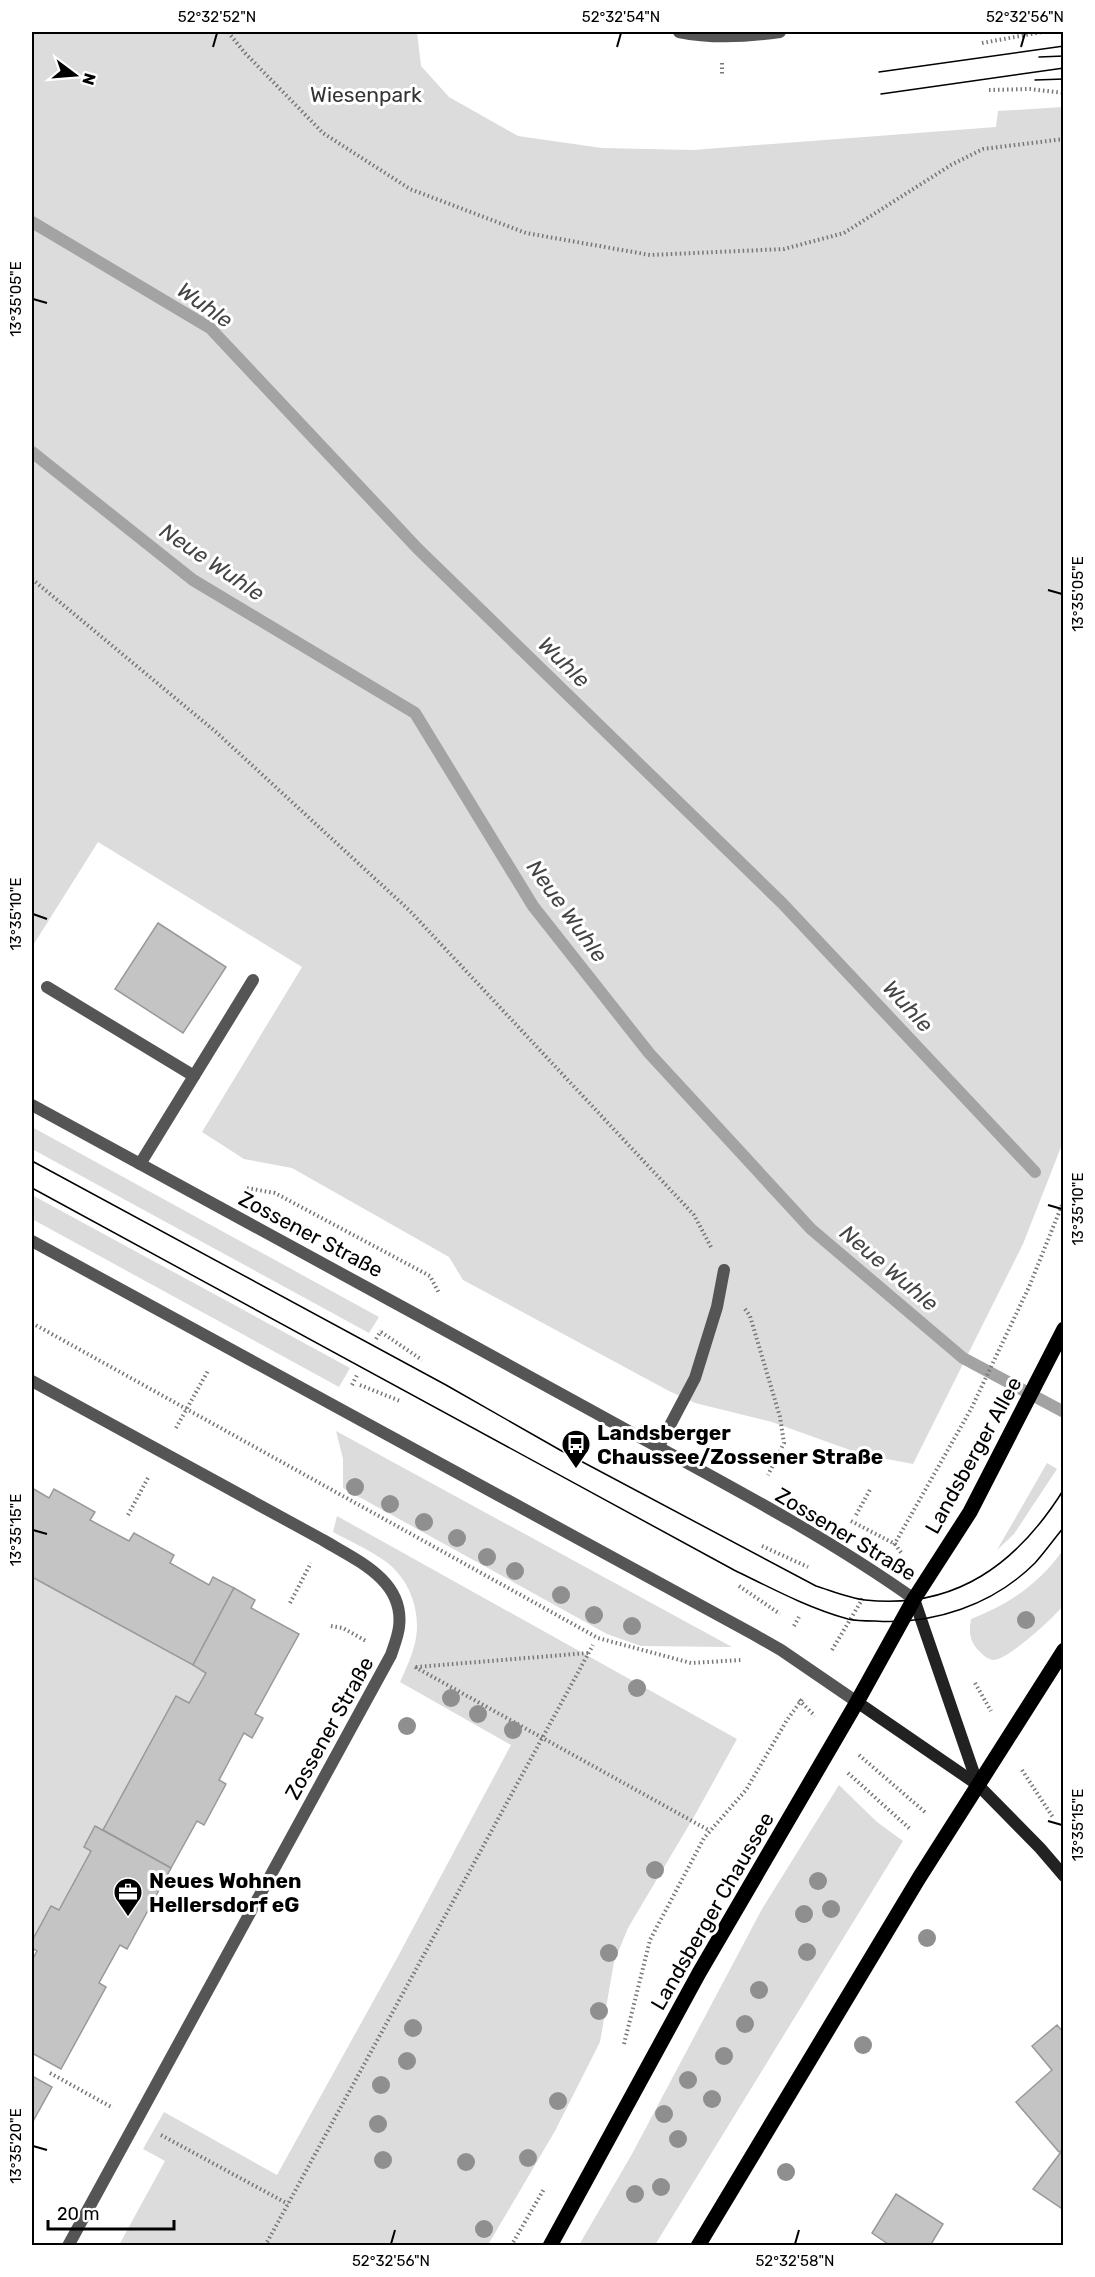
<svg xmlns="http://www.w3.org/2000/svg" width="1095" height="2277" viewBox="0 0 1095 2277" font-family="Rubik,sans-serif">
<rect width="100%" height="100%" fill="#fff"/>
<g fill="#dcdcdc">
<path d="M32,32H417L421,66L449,97L518,136L602,148L693,150L996,127L998,111L1063,107V1142L1023,1244L913,1464L861,1454L772,1422L695,1403L669,1391L463,1280L449,1257L292,1168L244,1159L202,1132L302,967L98,842L32,947Z"/>
<path d="M32,1127L379,1317L369,1333L32,1149Z"/>
<path d="M32,1195L350,1368L339,1387L32,1219Z"/>
<path d="M336,1431L732,1647L641,1646L607,1634L343,1488V1459Z"/>
<path d="M1047,1463L1057,1469L1014,1534L997,1550Z"/>
<path d="M337,1516L737,1739L695,1815L628,1928L614,1962L600,2042L555,2131L488,2245H119L165,2161L143,2149L164,2112L277,2175L396,1960L511,1745L400,1682C406,1669 412,1656 415,1643C422,1613 410,1579 385,1561C369,1550 350,1541 333,1532Z"/>
<path d="M1063,1550V1606C1053,1618 1008,1660 993,1660C987,1659 982,1654 978,1650C969,1640 969,1631 971,1619C1009,1604 1039,1584 1063,1550Z"/>
<path d="M32,1577L206,1673L189,1703L176,1696L103,1830L84,1847L91,1851L59,1910L51,1906L32,1941Z"/>
<path d="M839,1785L877,1822L903,1841L655,2245H579L632,2154L762,1909Z"/>
</g>
<g fill="none" stroke-linecap="round" stroke-linejoin="round">
<g stroke="#a3a3a3" stroke-width="12">
<path d="M32,222L210,328L418,549L782,903L1035,1172"/>
<path d="M32,452L193,580L415,713L533,906L649,1053L811,1229L963,1358L1064,1412"/>
</g>
</g>
<g fill="#c4c4c4" stroke="#999" stroke-width="1.5">
<path d="M158,923L226,967L183,1033L115,989Z"/>
<path d="M32,1488L49,1498L54,1489L95,1512L90,1520L129,1541L134,1533L174,1555L170,1563L209,1585L213,1577L234,1588L193,1665L32,1577Z"/>
<path d="M234,1588L255,1600L251,1608L299,1634L255,1714L263,1718L252,1738L244,1733L219,1780L226,1784L204,1825L197,1821L171,1868L103,1830L176,1696L189,1703L206,1673L193,1665Z"/>
<path d="M95,1826L171,1868L127,1949L120,1945L99,1983L106,1987L61,2069L32,2053V1960L37,1951L32,1948V1941L51,1906L59,1910L91,1851L84,1847Z"/>
<path d="M1057,2025L1064,2033V2148L1059,2152L1016,2102L1052,2070L1032,2046Z"/>
<path d="M32,2076L52,2087L32,2123Z"/>
<path d="M1064,2148V2210L1033,2189Z"/>
<path d="M896,2194L943,2224L930,2246H891L872,2233Z"/>
</g>
<g fill="none" stroke-linecap="round" stroke-linejoin="round">
<g stroke="#777" stroke-width="4" stroke-dasharray="1.5 3" stroke-linecap="butt">
<path d="M228,32L245,53L323,133L410,189L526,233L650,255L784,249L844,233L951,165L983,149L1064,139"/>
<path d="M982,43L1042,32"/>
<path d="M722,63V75"/>
<path d="M989,90L1030,89L1064,93"/>
<path d="M32,579L216,732L409,910L694,1215L711,1247"/>
<path d="M247,1188L275,1193L430,1276L439,1293"/>
<path d="M745,1309L750,1316L780,1417L784,1443L768,1475"/>
<path d="M32,1323L598,1638L691,1663L741,1660"/>
<path d="M381,1332L422,1360"/>
<path d="M376,1339L381,1331"/>
<path d="M352,1385L357,1375"/>
<path d="M360,1385L400,1401"/>
<path d="M176,1428L209,1369"/>
<path d="M128,1515L149,1476"/>
<path d="M856,1515L871,1488"/>
<path d="M851,1521L895,1544L902,1554"/>
<path d="M894,1545L971,1409L1029,1287L1064,1200"/>
<path d="M762,1546L808,1567"/>
<path d="M739,1586L780,1614"/>
<path d="M290,1603L311,1563"/>
<path d="M331,1626L343,1628L366,1641"/>
<path d="M794,1626L799,1617"/>
<path d="M832,1650L863,1598"/>
<path d="M415,1667L710,1831"/>
<path d="M416,1667L588,1653"/>
<path d="M975,1683L991,1711"/>
<path d="M799,1700L815,1716"/>
<path d="M859,1755L926,1813"/>
<path d="M1022,1770L1054,1819"/>
<path d="M848,1773L910,1829"/>
<path d="M624,2044L650,1940L704,1838L746,1790L787,1720L803,1698"/>
<path d="M50,2073L113,2108"/>
<path d="M161,2135L288,2204"/>
<path d="M265,2246L593,1645"/>
<path d="M511,2246L544,2189"/>
</g>
<g stroke="#555" stroke-width="12">
<path d="M679,32C713,39 746,37 780,32"/>
<path d="M47,987L194,1076"/>
<path d="M140,1164L253,980"/>
<path d="M32,1381L323,1540C356,1560 405,1580 399,1627C398,1636 394,1646 391,1655L68,2246"/>
<path d="M658,1448L695,1378L717,1307L724,1270"/>
</g>
<g stroke="#555" stroke-width="12">
<path d="M32,1105C219,1207 407,1309 594,1412C702,1472 814,1528 914,1599"/>
<path d="M32,1241L753,1634L781,1650L857,1702"/>
</g>
<g stroke="#222" stroke-width="12">
<path d="M914,1599L978,1785"/>
<path d="M857,1702L978,1785L1040,1848L1064,1876"/>
</g>
<g stroke="#000" stroke-width="15">
<path d="M550,2246L699,1973L857,1702L914,1599L970,1512L1064,1329"/>
<path d="M698,2246L919,1878L1064,1650"/>
</g>
<g stroke="#000" stroke-width="1.5">
<path d="M1039,57L1064,56"/>
<path d="M879,72L1064,46"/>
<path d="M1035,80L1064,79"/>
<path d="M881,94L1064,68"/>
<path d="M32,1161L446,1385L560,1450L816,1586C832,1591 849,1598 865,1600C956,1610 1018,1563 1064,1489"/>
<path d="M32,1188L734,1570C771,1588 808,1608 848,1619C856,1621 866,1621 875,1621C933,1625 993,1605 1035,1563C1045,1552 1054,1539 1064,1527"/>
</g>
</g>
<g fill="#8f8f8f">
<circle cx="355" cy="1487" r="9"/>
<circle cx="390" cy="1504" r="9"/>
<circle cx="424" cy="1522" r="9"/>
<circle cx="457" cy="1538" r="9"/>
<circle cx="487" cy="1557" r="9"/>
<circle cx="515" cy="1571" r="9"/>
<circle cx="561" cy="1595" r="9"/>
<circle cx="594" cy="1615" r="9"/>
<circle cx="1026" cy="1620" r="9"/>
<circle cx="632" cy="1626" r="9"/>
<circle cx="637" cy="1688" r="9"/>
<circle cx="451" cy="1698" r="9"/>
<circle cx="478" cy="1714" r="9"/>
<circle cx="407" cy="1726" r="9"/>
<circle cx="513" cy="1730" r="9"/>
<circle cx="655" cy="1870" r="9"/>
<circle cx="818" cy="1881" r="9"/>
<circle cx="831" cy="1909" r="9"/>
<circle cx="804" cy="1914" r="9"/>
<circle cx="927" cy="1938" r="9"/>
<circle cx="807" cy="1952" r="9"/>
<circle cx="609" cy="1953" r="9"/>
<circle cx="759" cy="1990" r="9"/>
<circle cx="599" cy="2011" r="9"/>
<circle cx="745" cy="2024" r="9"/>
<circle cx="413" cy="2028" r="9"/>
<circle cx="863" cy="2045" r="9"/>
<circle cx="724" cy="2056" r="9"/>
<circle cx="407" cy="2061" r="9"/>
<circle cx="688" cy="2080" r="9"/>
<circle cx="381" cy="2085" r="9"/>
<circle cx="712" cy="2099" r="9"/>
<circle cx="558" cy="2101" r="9"/>
<circle cx="664" cy="2114" r="9"/>
<circle cx="378" cy="2124" r="9"/>
<circle cx="678" cy="2139" r="9"/>
<circle cx="528" cy="2158" r="9"/>
<circle cx="383" cy="2160" r="9"/>
<circle cx="466" cy="2162" r="9"/>
<circle cx="786" cy="2172" r="9"/>
<circle cx="661" cy="2187" r="9"/>
<circle cx="635" cy="2194" r="9"/>
<circle cx="484" cy="2229" r="9"/>
</g>
<path fill="none" stroke="#000" stroke-width="2" d="M213,47L217,33M617,47L621,33M1021,47L1025,33M33,299L47,303M1048,590L1062,594M33,914L47,919M1048,1205L1062,1209M33,1530L47,1534M1048,1821L1062,1825M33,2146L47,2150M391,2244L395,2230M795,2244L799,2230"/>
<defs>
<g id="bus-pin" transform="scale(1.5)"><path d="M0 17L-7.5 6A9.5 9.5 0 1 1 7.5 6Z" fill="#000" stroke="#fff"/><path d="M-5-6H5V4H4V6H2V4H-2V6H-4V4H-5ZM-3.5-4V0h7V-4ZM-3.5 1.2v1.5H-2V1.2ZM2 1.2v1.5H3.5V1.2Z" fill="#fff"/></g>
<g id="office-pin" transform="scale(1.5)"><path d="M0 17L-7.5 6A9.5 9.5 0 1 1 7.5 6Z" fill="#000" stroke="#fff"/><path d="M-6-3h4V-5.5h4V-3h4V5H-6ZM-1-4.5V-3h2v-1.5ZM-6 0V1H6V0Z" fill="#fff"/></g>
</defs>
<g fill-rule="evenodd">
<use href="#bus-pin" x="576" y="1444"/>
<use href="#office-pin" x="128" y="1892"/>
</g>
<g text-anchor="middle" dominant-baseline="central" stroke-width="6" stroke-linejoin="round" paint-order="stroke">
<g font-size="21" fill="#333" stroke="#fff">
<text x="366" y="94">Wiesenpark</text>
</g>
<g font-size="21" fill="#000" stroke="#fff">
<text transform="translate(311 1234) rotate(28)">Zossener Straße</text>
<text transform="translate(973 1455) rotate(-61)">Landsberger Allee</text>
<text transform="translate(846 1534) rotate(31)">Zossener Straße</text>
<text transform="translate(329 1728) rotate(-61)">Zossener Straße</text>
<text transform="translate(712 1911) rotate(-60)">Landsberger Chaussee</text>
</g>
<g font-size="21" font-weight="bold" fill="#000" stroke="#fff" text-anchor="start">
<text x="597" y="1432">Landsberger<tspan x="597" dy="24">Chaussee/Zossener Straße</tspan></text>
<text x="149" y="1880">Neues Wohnen<tspan x="149" dy="24">Hellersdorf eG</tspan></text>
</g>
<g font-size="22" font-style="italic" fill="#444" stroke="#fff">
<text transform="translate(205 305) rotate(35)">Wuhle</text>
<text transform="translate(212 562) rotate(34)">Neue Wuhle</text>
<text transform="translate(564 662) rotate(44)">Wuhle</text>
<text transform="translate(567 911) rotate(54)">Neue Wuhle</text>
<text transform="translate(908 1006) rotate(47)">Wuhle</text>
<text transform="translate(889 1268) rotate(40)">Neue Wuhle</text>
</g>
</g>
<rect width="1095" height="2277" fill="none" stroke="#ffffff" stroke-width="66"/>
<g transform="translate(75 75) rotate(106)" stroke="#ffffff" stroke-width="4.5" paint-order="stroke">
<path d="M0-4.5L10 22L0 15L-10 22Z" fill="#000000"/>
<text y="-9" font-size="16" font-weight="bold" text-anchor="middle" fill="#000000">N</text>
</g>
<path d="M48 2220v9h126v-9" fill="none" stroke="#000000" stroke-width="3"/>
<text x="57" y="2220" font-size="18" fill="#000000" stroke="#ffffff" stroke-width="4.5" paint-order="stroke">20 m</text>
<rect x="33" y="33" width="1029" height="2211" fill="none" stroke="#000" stroke-width="2"/>
<g font-size="15" text-anchor="middle" fill="#000">
<text x="217" y="22">52°32'52"N</text>
<text x="621" y="22">52°32'54"N</text>
<text x="1025" y="22">52°32'56"N</text>
<text transform="translate(16 299) rotate(-90)" y="5">13°35'05"E</text>
<text transform="translate(1078 594) rotate(-90)" y="5">13°35'05"E</text>
<text transform="translate(16 914) rotate(-90)" y="5">13°35'10"E</text>
<text transform="translate(1078 1209) rotate(-90)" y="5">13°35'10"E</text>
<text transform="translate(16 1530) rotate(-90)" y="5">13°35'15"E</text>
<text transform="translate(1078 1825) rotate(-90)" y="5">13°35'15"E</text>
<text transform="translate(16 2146) rotate(-90)" y="5">13°35'20"E</text>
<text x="391" y="2266">52°32'56"N</text>
<text x="795" y="2266">52°32'58"N</text>
</g>
</svg>
